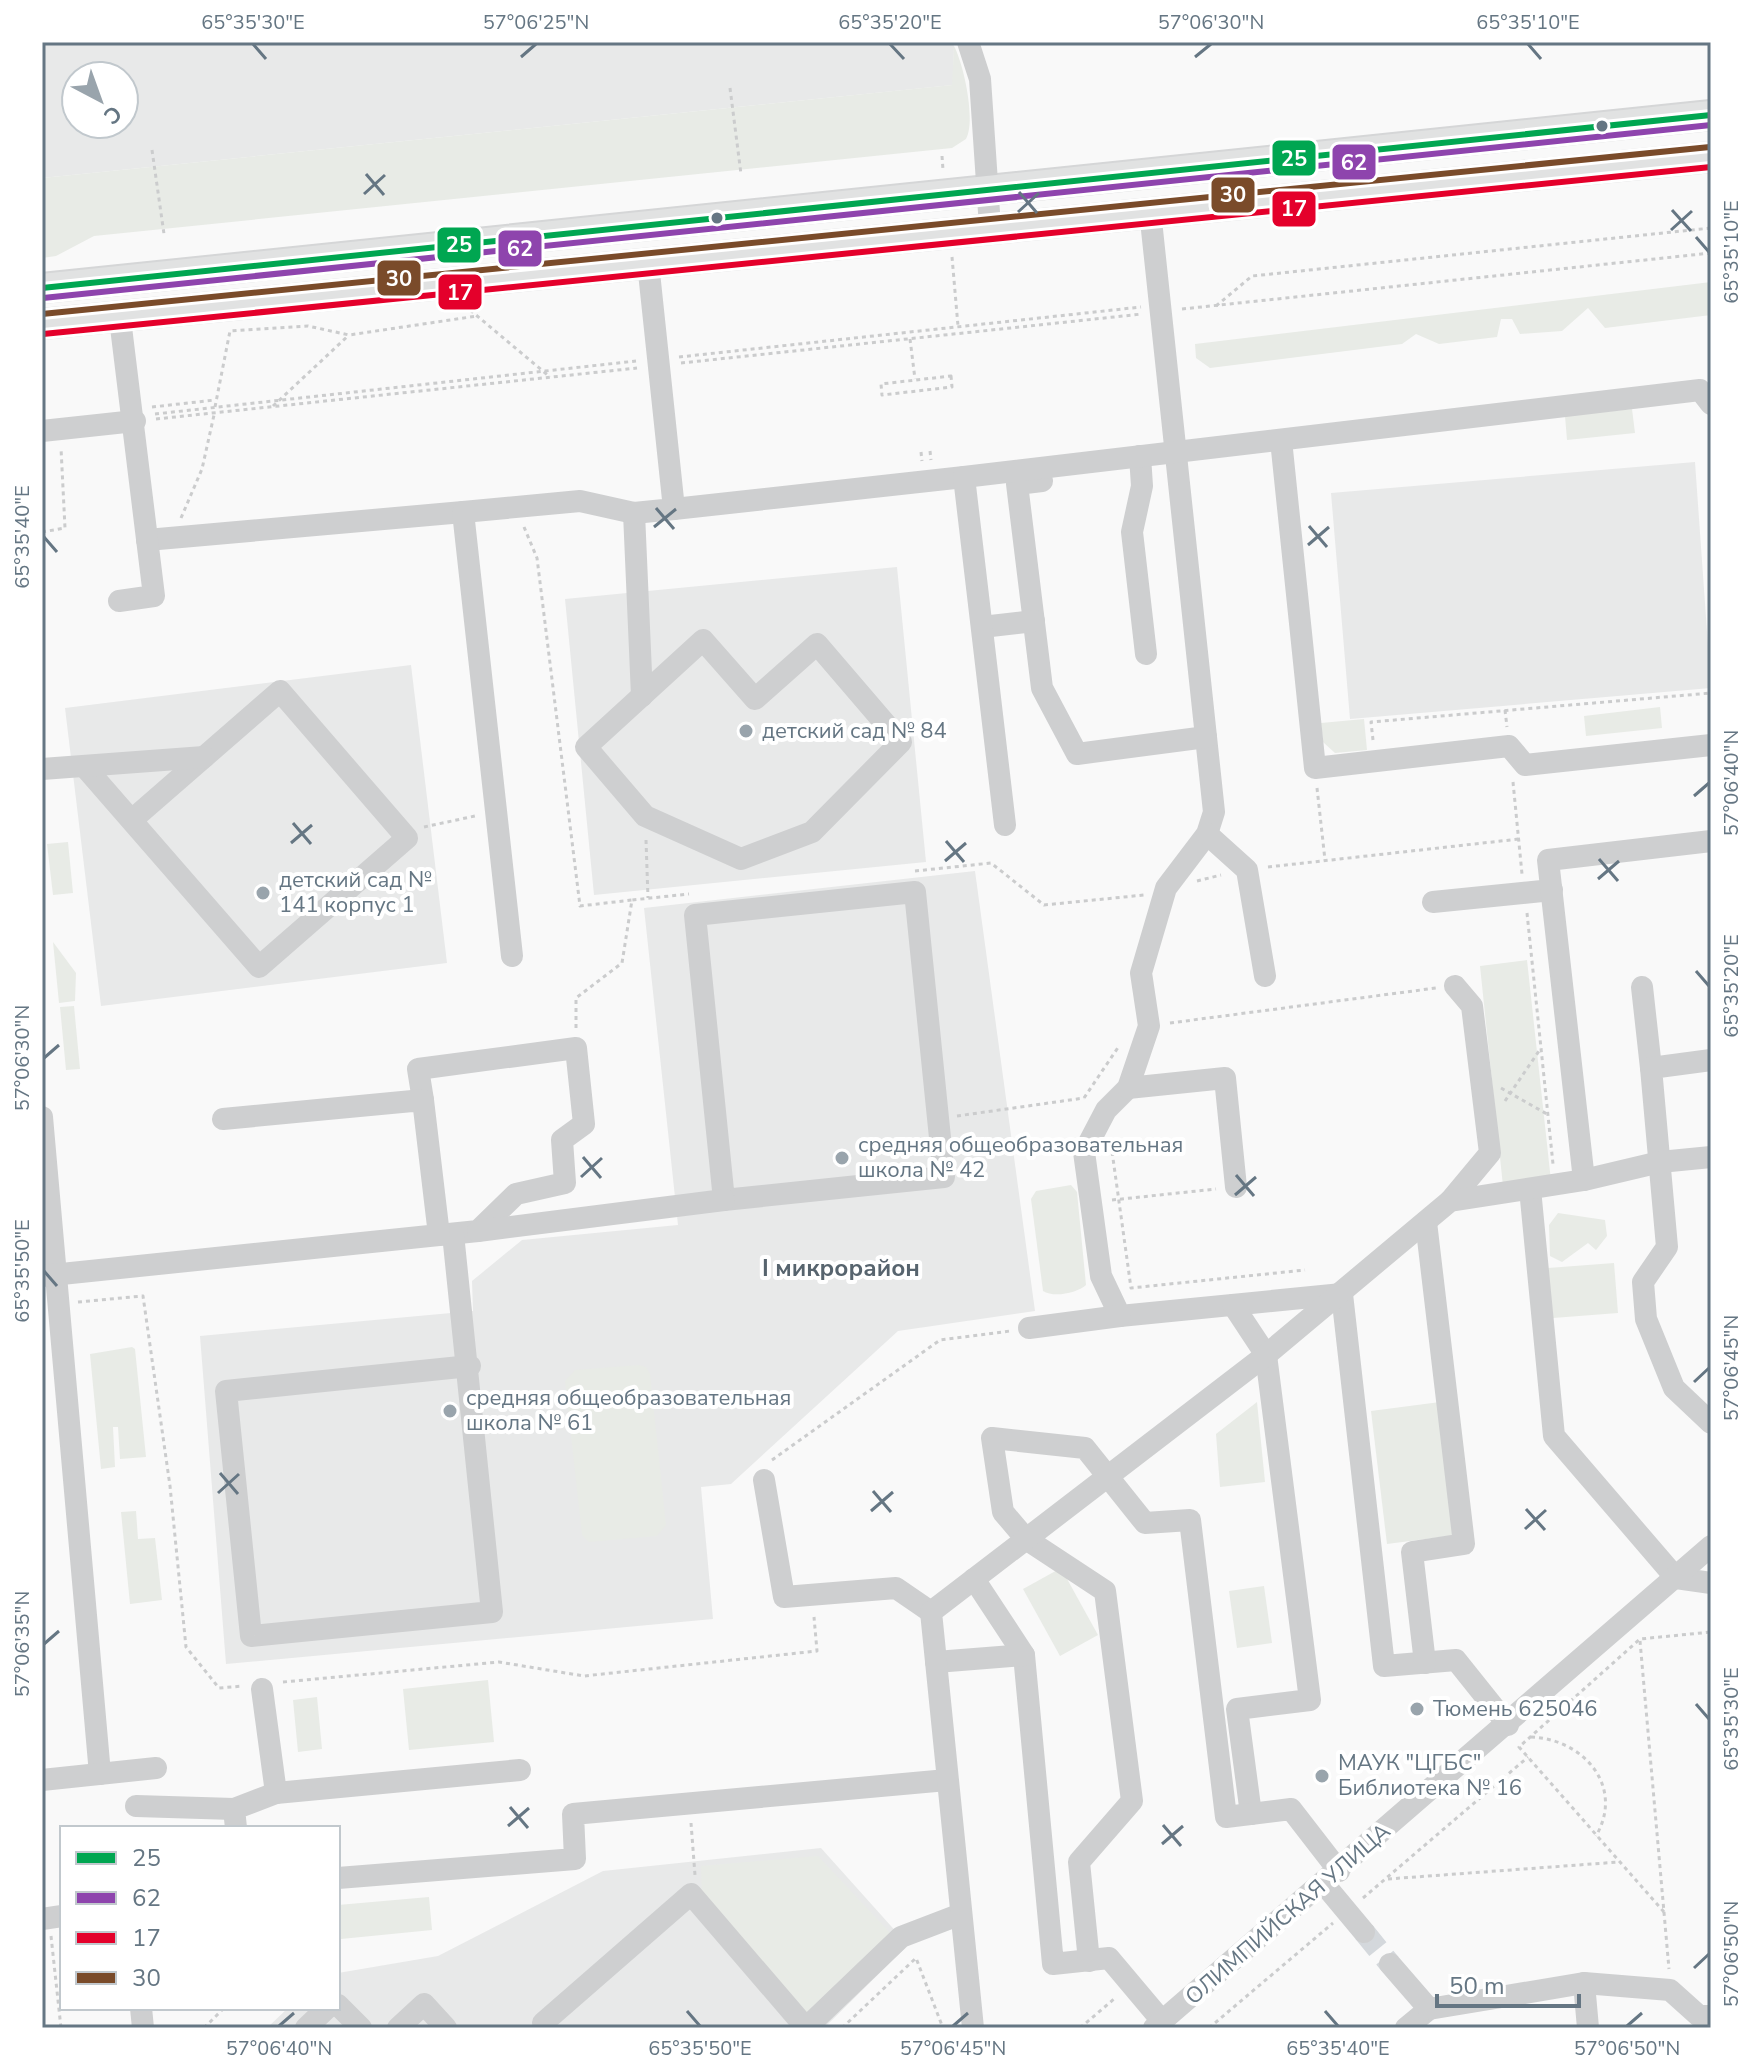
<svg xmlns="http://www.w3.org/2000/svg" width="1753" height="2070" viewBox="0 0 1753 2070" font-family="'Nunito Sans',sans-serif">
<rect width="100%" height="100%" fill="#f9f9f9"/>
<g fill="#e8e9e9" fill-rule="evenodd">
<path d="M42,42H951L954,46L953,85L42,178ZM76,76H124V124H76Z"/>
<path d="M1695,462L1711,688L1350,719L1331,493Z"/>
<path d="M897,567L926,862L594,895L565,599Z"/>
<path d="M411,665L447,963L101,1006L65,708Z"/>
<path d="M975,871L1035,1311L898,1331L731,1484L701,1487L713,1619L226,1664L200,1336L473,1311L472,1281L522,1240L678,1225L644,908Z"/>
<path d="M821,1848L908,1945L824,2028H267L288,2008H338V1973L438,1956L603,1871Z"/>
</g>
<g fill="#e8ebe6">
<path d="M954,46C964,65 976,121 966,139L952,148L94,236L56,256L42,258V178L952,85Z"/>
<path d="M1711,282V315L1605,328L1588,308L1562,331L1520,334L1512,319H1501L1497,337L1439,344L1416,334L1402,344L1210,368L1196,358L1195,344Z"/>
<path d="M1632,409L1635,433L1567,440L1565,416Z"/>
<path d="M1660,707L1662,728L1586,736L1584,716Z"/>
<path d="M1364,719L1367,750L1335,753L1323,742L1321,723Z"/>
<path d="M68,842L73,893L53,895L47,844Z"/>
<path d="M53,942L76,973L75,1001L59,1003Z"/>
<path d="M1527,960L1551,1181L1503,1186L1480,966Z"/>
<path d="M74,1006L80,1069L66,1070L60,1007Z"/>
<path d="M1071,1185L1077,1192L1086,1285C1077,1293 1054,1298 1043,1291L1031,1199L1036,1191Z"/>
<path d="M1558,1213L1605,1220L1607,1236L1596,1250L1588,1243L1562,1262L1550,1256L1549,1225Z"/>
<path d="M1614,1263L1618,1313L1553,1318L1548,1268Z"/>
<path d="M132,1347L135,1349L146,1457L120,1459L118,1427H113L115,1467L101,1469L90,1354Z"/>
<path d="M639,1365L646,1367L650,1374L666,1525L657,1536L589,1542L582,1535L565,1381L575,1370Z"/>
<path d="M1257,1402L1265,1482L1220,1487L1216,1434Z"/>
<path d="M1440,1402L1456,1535L1387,1544L1371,1411Z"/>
<path d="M136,1511L138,1539L155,1538L162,1600L130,1604L121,1512Z"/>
<path d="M1061,1568L1098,1635L1060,1656L1023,1589Z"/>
<path d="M1264,1586L1272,1643L1237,1648L1229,1591Z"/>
<path d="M488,1680L494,1742L409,1750L403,1689Z"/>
<path d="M317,1697L322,1749L298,1752L293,1700Z"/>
<path d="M818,1856L894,1937L809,2018L702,1899L701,1866Z"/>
<path d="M429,1897L432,1930L341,1939L338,1905Z"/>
</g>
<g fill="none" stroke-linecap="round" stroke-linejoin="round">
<path stroke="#d4d8dc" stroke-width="22" stroke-dasharray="22 11" stroke-linecap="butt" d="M1364,1932L1390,1964"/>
<g stroke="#d5d6d7" stroke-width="32">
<g id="major">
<path d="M42,288L1711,115"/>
<path d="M42,324L1711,157"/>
</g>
</g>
<g stroke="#cbcccd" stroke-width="3" stroke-dasharray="4 4" stroke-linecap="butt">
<path d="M730,88L741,174"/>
<path d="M152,150L164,234"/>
<path d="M942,156L943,170"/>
<path d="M952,257L958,326"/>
<path d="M464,305L550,377"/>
<path d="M1216,306L1252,276L1711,228"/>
<path d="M1182,309L1711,253"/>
<path d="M910,339L915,379"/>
<path d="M679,357L1141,307"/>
<path d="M681,363L1142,314"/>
<path d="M951,376L952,387L882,395L881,384Z"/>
<path d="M273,406L349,335"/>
<path d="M152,407L215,400"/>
<path d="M215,407L230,331L308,326L349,335L477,316"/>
<path d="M155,414L636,361"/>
<path d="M156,419L637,368"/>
<path d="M930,451L931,460"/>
<path d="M921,452L922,461"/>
<path d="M181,518L202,469L214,415"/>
<path d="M524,527L537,558L580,906L632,900"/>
<path d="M42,532L65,528L61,448"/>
<path d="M1505,710L1507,727"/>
<path d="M1373,740L1371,722L1711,693"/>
<path d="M1513,782L1522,874"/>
<path d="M1317,788L1325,860"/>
<path d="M424,827L475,816"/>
<path d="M646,840L648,898"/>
<path d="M1268,867L1519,839"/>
<path d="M915,871L991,863L1044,905L1144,895"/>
<path d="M1197,881L1221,875"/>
<path d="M1527,913L1553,1164"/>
<path d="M1170,1023L1436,988"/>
<path d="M576,1028V998L622,963L632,900L689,894"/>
<path d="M1501,1088L1547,1114"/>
<path d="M1084,1098L1119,1046"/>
<path d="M1505,1101L1541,1048"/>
<path d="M957,1116L1084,1098"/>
<path d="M1111,1144L1131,1288L1305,1270"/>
<path d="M1112,1200L1216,1189"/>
<path d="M78,1302L143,1296L170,1486L186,1647L219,1688L243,1686"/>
<path d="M772,1460L940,1340L1010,1331"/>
<path d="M1640,1641L1669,1969"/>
<path d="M283,1682L499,1662L584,1676L817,1651L814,1617"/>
<path d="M1531,1737C1583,1739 1625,1786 1596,1836"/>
<path d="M691,1823L695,1875"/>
<path d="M1388,1879L1619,1862"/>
<path d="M1363,1898L1528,1757"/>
<path d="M1664,1912L1519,1747L1640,1639L1711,1632"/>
<path d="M51,1936L61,2028"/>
<path d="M204,2028L224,2008"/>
<path d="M842,2028L916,1958L943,2028"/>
<path d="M1080,2028L1114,1999"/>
<path d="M1209,2028L1333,1923"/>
</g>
<g stroke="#cecfd0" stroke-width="22">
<path d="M968,42L980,79L990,227"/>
<path d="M1150,211L1214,812L1207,834L1166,888L1141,973L1149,1026L1128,1088L1106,1110L1084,1152L1101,1276L1120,1316L1342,1294L1384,1666L1456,1660L1508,1725"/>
<path d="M42,431L135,421"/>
<path d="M1281,440L1315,768L1509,746L1525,765L1711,745"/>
<path d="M1140,456L1142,486L1132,532L1146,654"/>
<path d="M1042,481L1017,484L1042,688L1077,754L1206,737"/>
<path d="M674,509L964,477"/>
<path d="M634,513L642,696"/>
<path d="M147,540L463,512"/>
<path d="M119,601L154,596L120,319"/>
<path d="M982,627L1034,621"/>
<path d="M703,640L755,699L817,644L901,742L812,832L741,859L645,816L586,747Z"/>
<path d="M84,766L259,967L407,838L280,691L133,819"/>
<path d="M42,769L204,757"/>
<path d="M1005,825L964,477L1700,390L1711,404"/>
<path d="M1207,834L1247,870L1265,976"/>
<path d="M915,892L944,1177L724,1200L695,915Z"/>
<path d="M1433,902L1552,890"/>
<path d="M512,956L463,512L580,501L634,513L674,509L648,263"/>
<path d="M1642,987L1651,1068"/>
<path d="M1711,1060L1651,1068L1667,1247L1643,1282L1646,1319L1674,1388L1711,1423"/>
<path d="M1128,1088L1225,1078L1236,1187"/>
<path d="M423,1100L418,1069L576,1048L584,1124L562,1140L565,1183L516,1194L478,1231L439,1235"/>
<path d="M42,1117L100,1774"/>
<path d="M1584,1180L1548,860L1711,841"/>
<path d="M1530,1189L1554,1436L1676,1578L1711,1583"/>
<path d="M1450,1201L1490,1153L1472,1006L1455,986"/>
<path d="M478,1231L724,1200"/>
<path d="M453,1234L492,1612L251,1636L226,1391L470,1366"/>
<path d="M42,1276L439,1235L423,1100L223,1119"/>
<path d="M1233,1305L1266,1355L1310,1700L1237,1709L1251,1814"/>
<path d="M1029,1328L1120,1316"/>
<path d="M764,1480L784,1597L896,1588L931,1612"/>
<path d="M974,1579L1024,1655L1053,1964L1109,1958L1162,2021"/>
<path d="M936,1662L1024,1655"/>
<path d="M1425,1663L1412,1552L1464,1544L1426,1222"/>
<path d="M262,1689L276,1793"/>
<path d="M42,1780L156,1768"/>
<path d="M136,1806L234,1809"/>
<path d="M236,1828L234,1809L276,1793L520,1770"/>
<path d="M338,1878L575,1859L573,1814L947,1780"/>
<path d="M1324,1884L1364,1932"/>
<path d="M42,1919L62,1916"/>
<path d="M1089,1961L1079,1862L1132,1801L1105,1591L1026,1539L1003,1512L992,1438L1085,1448L1145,1523L1190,1520L1226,1817L1291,1809L1339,1871"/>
<path d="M1390,1964L1429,2009L1406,2028"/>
<path d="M1584,1983L1588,2028"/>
<path d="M338,2005L361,2028"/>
<path d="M141,2008L143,2028"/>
<path d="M1429,2009L1584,1983L1670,1990L1699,2016H1711"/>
<path d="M306,2028L327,2008"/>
<path d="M398,2028L424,2004L446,2028"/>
<path d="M547,2028L543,2023L691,1894L806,2028"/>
<path d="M806,2028L901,1937L961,1914"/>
<path d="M973,2028L931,1612L1266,1355L1450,1201L1584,1180L1660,1162L1711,1157"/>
<path d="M1154,2028L1711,1546"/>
</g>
<use href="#major" stroke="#e1e2e2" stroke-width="28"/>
<g stroke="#fff" stroke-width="12">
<path id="bus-1" d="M42,288L1711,115"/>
</g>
<g stroke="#fff" stroke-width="12">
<path id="bus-2" d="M43,298L1711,125"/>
</g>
<g stroke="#fff" stroke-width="12">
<path id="bus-3" d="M43,334L1711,167"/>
</g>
<g stroke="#fff" stroke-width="12">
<path id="bus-4" d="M42,314L1710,147"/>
</g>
<use href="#bus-1" stroke="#00a651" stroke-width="6"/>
<use href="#bus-2" stroke="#8e44ad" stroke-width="6"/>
<use href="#bus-3" stroke="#e4002b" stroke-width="6"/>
<use href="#bus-4" stroke="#7a4b2a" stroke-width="6"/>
</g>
<path fill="none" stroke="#657683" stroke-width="3" d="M253,44L266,59M890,44L904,59M1528,44L1541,59M521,57L536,44M1195,57L1211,44M366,174L384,195M1019,192L1037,213M364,194L385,175M1672,210L1691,231M1018,212L1039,193M1671,230L1692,211M1696,237L1709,252M656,508L674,529M1309,526L1327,547M654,527L676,509M44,537L57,552M1308,545L1329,527M1694,796L1709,783M293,823L311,844M946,841L964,862M291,843L312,825M1599,859L1618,881M945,861L966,843M1598,879L1619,861M1696,971L1709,986M44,1058L59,1045M583,1157L601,1178M1236,1175L1254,1196M581,1177L602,1158M1235,1195L1256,1177M44,1271L57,1286M1694,1382L1709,1368M220,1473L238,1494M873,1491L891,1512M218,1493L239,1474M1526,1509L1545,1530M871,1511L893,1492M1525,1529L1546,1510M44,1644L59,1631M1696,1704L1709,1719M510,1807L528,1828M1163,1825L1181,1846M508,1826L529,1808M1162,1844L1183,1826M1694,1968L1709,1954M687,2011L700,2026M1325,2011L1338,2026M279,2026L294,2013M953,2026L968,2013M1627,2026L1642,2013"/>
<g fill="#657683" stroke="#fff" stroke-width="3">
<circle cx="1602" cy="126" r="7"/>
<circle cx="717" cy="218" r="7"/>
</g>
<g fill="#99a4ac" stroke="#fff" stroke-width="3">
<circle cx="746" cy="731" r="8"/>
<circle cx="263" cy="893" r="8"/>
<circle cx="842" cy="1158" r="8"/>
<circle cx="450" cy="1411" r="8"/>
<circle cx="1417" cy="1709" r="8"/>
<circle cx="1322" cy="1776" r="8"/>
</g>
<g text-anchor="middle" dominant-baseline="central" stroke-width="8" stroke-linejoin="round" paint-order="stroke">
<g font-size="22" fill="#657683" stroke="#fff" text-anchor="start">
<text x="762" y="731">детский сад № 84</text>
<text x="279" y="880">детский сад №<tspan x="279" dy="25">141 корпус 1</tspan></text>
<text x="858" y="1145">средняя общеобразовательная<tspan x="858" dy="25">школа № 42</tspan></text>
<text x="466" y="1398">средняя общеобразовательная<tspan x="466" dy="25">школа № 61</tspan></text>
<text x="1433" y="1709">Тюмень 625046</text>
<text x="1338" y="1763">МАУК "ЦГБС"<tspan x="1338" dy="25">Библиотека № 16</tspan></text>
</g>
<g font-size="22" fill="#657683" stroke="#fff">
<text transform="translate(1288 1914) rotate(-41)">ОЛИМПИЙСКАЯ УЛИЦА</text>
</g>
<g font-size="24" font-weight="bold" fill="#57646e" stroke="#fff">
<text x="841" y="1268">I микрорайон</text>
</g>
</g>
<g stroke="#fff" stroke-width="3">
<rect x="1271" y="139" width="46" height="38" rx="8" fill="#00a651"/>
<rect x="1331" y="143" width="46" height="38" rx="8" fill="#8e44ad"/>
<rect x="1210" y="176" width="46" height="38" rx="8" fill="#7a4b2a"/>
<rect x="1271" y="190" width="46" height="38" rx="8" fill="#e4002b"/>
<rect x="436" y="226" width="46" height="38" rx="8" fill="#00a651"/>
<rect x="497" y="229" width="46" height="39" rx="8" fill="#8e44ad"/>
<rect x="376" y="259" width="46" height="38" rx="8" fill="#7a4b2a"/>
<rect x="437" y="273" width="46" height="38" rx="8" fill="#e4002b"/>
</g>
<g font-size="22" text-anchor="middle" font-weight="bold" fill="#fff">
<text x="1294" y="166">25</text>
<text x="1354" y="170">62</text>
<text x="1233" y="202">30</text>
<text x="1294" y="216">17</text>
<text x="459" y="252">25</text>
<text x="520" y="256">62</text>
<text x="399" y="286">30</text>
<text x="460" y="300">17</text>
</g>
<rect width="1753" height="2070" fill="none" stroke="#ffffff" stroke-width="88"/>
<rect x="60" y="1826" width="280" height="184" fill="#ffffff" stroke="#c1c8cd" stroke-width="2"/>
<rect x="76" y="1852" width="40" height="12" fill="#00a651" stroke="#c1c8cd" stroke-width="2"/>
<text x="132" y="1866" font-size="24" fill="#657683">25</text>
<rect x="76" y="1892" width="40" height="12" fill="#8e44ad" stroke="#c1c8cd" stroke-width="2"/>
<text x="132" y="1906" font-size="24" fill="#657683">62</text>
<rect x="76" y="1932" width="40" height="12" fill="#e4002b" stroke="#c1c8cd" stroke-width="2"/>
<text x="132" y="1946" font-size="24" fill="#657683">17</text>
<rect x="76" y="1972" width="40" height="12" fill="#7a4b2a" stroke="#c1c8cd" stroke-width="2"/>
<text x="132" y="1986" font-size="24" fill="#657683">30</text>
<g transform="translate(100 100) rotate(139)"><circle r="38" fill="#ffffff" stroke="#c1c8cd" stroke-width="2"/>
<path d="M0-6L14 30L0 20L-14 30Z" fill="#99a4ac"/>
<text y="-12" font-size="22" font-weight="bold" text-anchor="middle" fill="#657683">С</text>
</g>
<path d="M1437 1994v12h142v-12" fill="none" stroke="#657683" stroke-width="4"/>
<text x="1449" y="1994" font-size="24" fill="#657683" stroke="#ffffff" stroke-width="6" paint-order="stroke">50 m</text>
<rect x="44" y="44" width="1665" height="1982" fill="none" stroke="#657683" stroke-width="3"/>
<g font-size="20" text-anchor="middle" fill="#657683">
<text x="253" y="29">65°35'30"E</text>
<text x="536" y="29">57°06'25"N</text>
<text x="890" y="29">65°35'20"E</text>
<text x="1211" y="29">57°06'30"N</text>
<text x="1528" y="29">65°35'10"E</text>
<text transform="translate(1731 252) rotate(-90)" y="7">65°35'10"E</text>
<text transform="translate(22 537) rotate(-90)" y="7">65°35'40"E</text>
<text transform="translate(1731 783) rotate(-90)" y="7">57°06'40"N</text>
<text transform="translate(1731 986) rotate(-90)" y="7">65°35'20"E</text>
<text transform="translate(22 1058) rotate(-90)" y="7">57°06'30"N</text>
<text transform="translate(22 1271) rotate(-90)" y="7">65°35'50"E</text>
<text transform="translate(1731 1368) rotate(-90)" y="7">57°06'45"N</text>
<text transform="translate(22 1644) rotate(-90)" y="7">57°06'35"N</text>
<text transform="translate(1731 1719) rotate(-90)" y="7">65°35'30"E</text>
<text transform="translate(1731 1954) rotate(-90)" y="7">57°06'50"N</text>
<text x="279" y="2055">57°06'40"N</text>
<text x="700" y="2055">65°35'50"E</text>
<text x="953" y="2055">57°06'45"N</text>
<text x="1338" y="2055">65°35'40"E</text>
<text x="1627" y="2055">57°06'50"N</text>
</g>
</svg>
